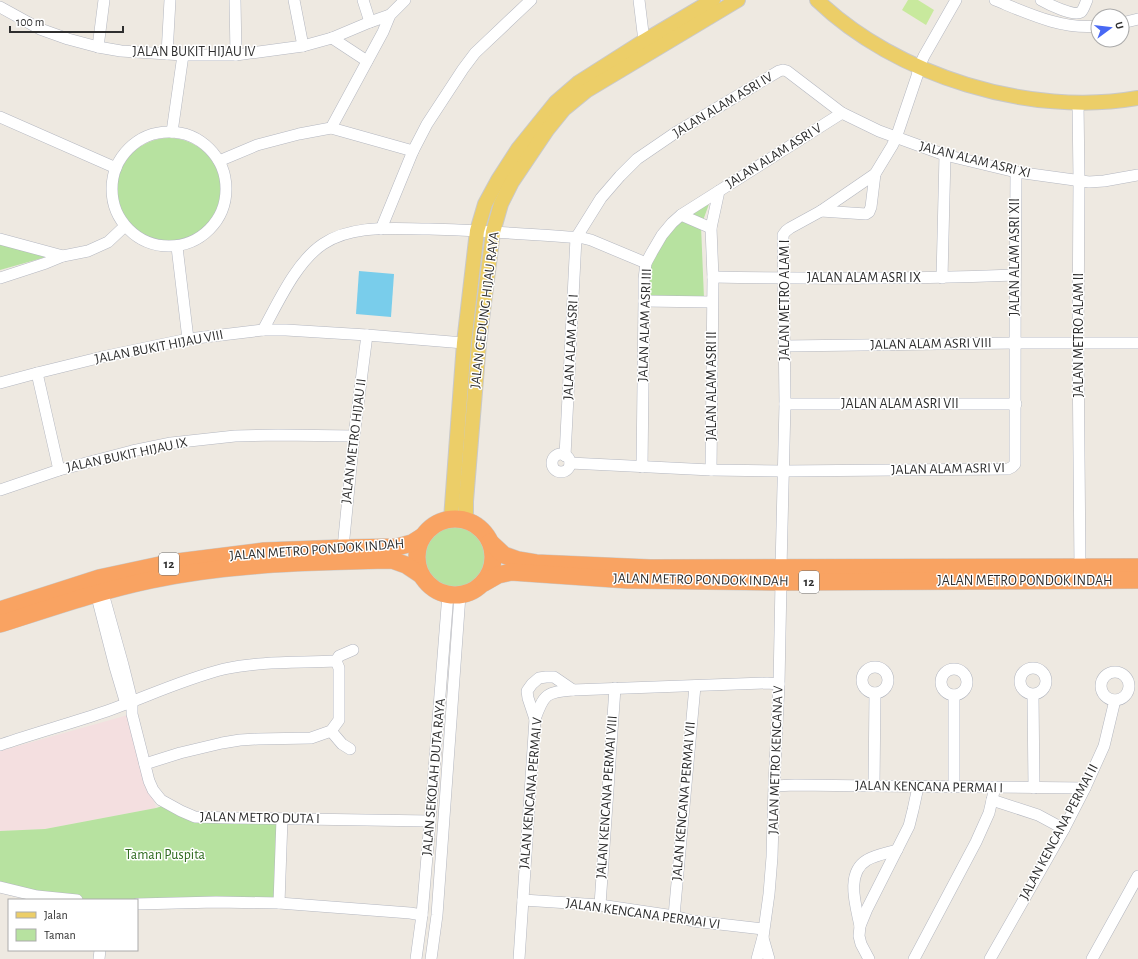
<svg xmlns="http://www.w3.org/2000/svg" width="1138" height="959" viewBox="0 0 1138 959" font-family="'Alegreya Sans',sans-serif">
<rect width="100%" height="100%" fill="#eee9e1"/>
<path fill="#f4dfe0" d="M128,715L156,808L45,829L0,831V751Z"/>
<g fill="#b7e2a0">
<circle cx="169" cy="190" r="52"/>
<path d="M709,204L701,226L704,298L646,297L651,264L663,241L676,223Z"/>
<path d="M0,242L46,257L0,270Z"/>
<circle cx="454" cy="558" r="31"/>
<path d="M169,804L191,814L284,817L280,904L137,900H79L0,885V831L45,829L156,808Z"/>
</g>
<path fill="#c8e99d" d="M908,0H918L934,10L926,25L902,10Z"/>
<path fill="#79cdeb" d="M359,271L394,274L391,317L356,314Z"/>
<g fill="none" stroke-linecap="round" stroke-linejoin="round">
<g stroke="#b4b7c0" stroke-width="12">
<g id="minor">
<path d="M235,0L236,55"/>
<path d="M294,0L303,46"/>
<path d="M363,0L370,22"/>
<path d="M639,0L644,41"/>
<path d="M995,0C1027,13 1062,30 1098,26"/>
<path d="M1041,0C1048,4 1074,17 1081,12C1084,9 1085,4 1087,0"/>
<path d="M0,7L40,29L68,39L98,47L121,51L183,55H236L303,46L332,38L370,22L390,15"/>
<path d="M1122,23L1138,19"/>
<path d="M332,38L367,61"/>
<path d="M98,47L104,0"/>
<path d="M167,54L170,0"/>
<path d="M1078,102L1079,180L1078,344L1080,568"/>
<path d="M0,117L116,168"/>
<path d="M331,128L383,32L390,15L405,0"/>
<circle cx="169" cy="189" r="57"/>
<path d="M172,132L183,55"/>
<path d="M219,161L257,145L299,134L331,128L413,151"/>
<path d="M821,211L866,214L869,212L871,207L875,174"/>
<path d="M681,215L711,228"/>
<path d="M381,229L413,151L427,124L463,69L475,53L531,0"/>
<path d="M0,239L63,256"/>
<path d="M177,247L188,339"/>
<path d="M713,277C813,279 914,279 1015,275"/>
<path d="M0,278L46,263L63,256L88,251L108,242L125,226"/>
<path d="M942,278L945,155"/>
<path d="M644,301L712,302"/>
<path d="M263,330C278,303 296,262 323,244C353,224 394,229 429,229C480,230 532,235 583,238L591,240L646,263"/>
<path d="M785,346L1015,343H1138"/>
<path d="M37,373L59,470"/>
<path d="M0,383L37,373L102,357L188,339L263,330H286L367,335L464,343"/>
<path d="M785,404H1016"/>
<circle cx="561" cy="463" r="9"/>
<path d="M565,456L576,238L601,198L620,176L637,159L675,133L779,71L783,70L787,71L842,113L879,131L945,155L1016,172L1089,182L1104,181L1138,175"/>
<path d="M570,463L711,470L783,471L1008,469L1012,467L1015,464C1015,367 1015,269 1016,172"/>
<path d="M642,467L644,301V279L646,263L652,252L662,235L672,223L681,215L719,191"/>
<path d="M711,470L713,277L711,228L719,191L842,113"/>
<path d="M0,490L59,470L132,451L171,443L235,436L278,435L354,436"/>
<path d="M343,548L354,436L367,335"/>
<path d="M781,568L785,404L783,235L786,231L790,228L821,211L875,174L892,146L896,138L917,76L919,67L924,56L956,0"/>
<path d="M101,586L123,665L132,701V714L149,781L153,790L161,800L181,811L195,817L233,818L430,821"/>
<path d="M96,593L115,667L126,704"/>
<path d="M336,661L339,656L353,650"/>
<circle cx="875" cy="680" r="13"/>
<circle cx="1033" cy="681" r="13"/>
<circle cx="954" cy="682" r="13"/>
<circle cx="1115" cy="686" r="14"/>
<path d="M1033,695L1034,788"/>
<path d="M535,719L528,698L527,691L532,684L539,678L546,677H554L573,690"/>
<path d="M331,731L342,744L350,749"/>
<path d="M0,745C35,733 72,723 107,711C146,697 184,679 224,669C260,661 299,663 336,661L339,668V720L331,731L311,738L258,739L240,740L222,743L180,753L145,764"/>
<path d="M774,786L795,785L874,786L1085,788"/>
<path d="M874,786L875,693"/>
<path d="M954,787V695"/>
<path d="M992,800L1038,815L1064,829"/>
<path d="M0,887L37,896L77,900"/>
<path d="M523,900L600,905L674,916L693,921L763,929"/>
<path d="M279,903L282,819"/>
<path d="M137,904L216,902L279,903L410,913L422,915"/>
<path d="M600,905L615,688"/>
<path d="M674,916L695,686"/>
<path d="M860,926C856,906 845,873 867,860C875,855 887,853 897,850"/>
<path d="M763,938L769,959"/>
<path d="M99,959L100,950"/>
<path d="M416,959L422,915L430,821L448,594"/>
<path d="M431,959L437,915L460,595"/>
<path d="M519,959L535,719C544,694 546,692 573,690L767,683L779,684"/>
<path d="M757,959L763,937L769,894L772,857L774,786L779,684L781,582"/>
<path d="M869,959L861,944L859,936L860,926L867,909L909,826L913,810L918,787"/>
<path d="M914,959L976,842L989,813L995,787"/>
<path d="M990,959L1064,829L1085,788L1104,746L1115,700"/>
<path d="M1092,959L1138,876"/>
</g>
</g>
<g stroke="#c9c9c9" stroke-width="16">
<g id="major">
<path d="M817,0C896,76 1030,117 1138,98"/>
<path d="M451,519L464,343L477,231L485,204L498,180L518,149L556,102L578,83L644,41L713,0"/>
<path d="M466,520V501L479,343L493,232L501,204L512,182L547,130L564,109L586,91L738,0"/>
</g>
</g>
<g stroke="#c9c9c9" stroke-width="18">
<g id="highway">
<circle cx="455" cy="557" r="38"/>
<path d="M490,542L504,555L518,560L536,563L650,568L1138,567"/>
<path d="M484,583L498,575L511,572L628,580L781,582L1138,580"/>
<path d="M0,610L99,578L169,563L264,551L343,548L397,547L412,543L423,536"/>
<path d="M0,624C50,608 99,591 151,580C230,563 312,562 392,560L406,565L421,575"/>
</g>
</g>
<use href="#minor" stroke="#fff" stroke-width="11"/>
<use href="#major" stroke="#ecce68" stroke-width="14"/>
<use href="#highway" stroke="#f9a362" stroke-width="17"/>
</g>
<g text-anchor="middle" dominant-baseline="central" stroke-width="3" stroke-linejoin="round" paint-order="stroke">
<g fill="#fff" stroke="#6d6d6d" stroke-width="1">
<rect x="159" y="553" width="20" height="22" rx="3"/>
<rect x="799" y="571" width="20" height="22" rx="3"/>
</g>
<g font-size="13" font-weight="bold" fill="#2e2e2e">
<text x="169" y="564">12</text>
<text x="809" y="582">12</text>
</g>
<g font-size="14" fill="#2e2e2e" stroke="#fff">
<text x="194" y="52">JALAN BUKIT HIJAU IV</text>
<text transform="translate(723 105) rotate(-31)">JALAN ALAM ASRI IV</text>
<text transform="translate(774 156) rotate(-32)">JALAN ALAM ASRI V</text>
<text transform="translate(975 160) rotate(14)">JALAN ALAM ASRI XI</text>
<text transform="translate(1015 257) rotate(-90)">JALAN ALAM ASRI XII</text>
<text x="864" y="278">JALAN ALAM ASRI IX</text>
<text transform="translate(785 300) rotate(-90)">JALAN METRO ALAM I</text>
<text transform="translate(485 310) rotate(-83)">JALAN GEDUNG HIJAU RAYA</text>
<text transform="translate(645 325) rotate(-88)">JALAN ALAM ASRI III</text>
<text transform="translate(1079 335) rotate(-90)">JALAN METRO ALAM II</text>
<text transform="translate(931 344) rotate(-1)">JALAN ALAM ASRI VIII</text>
<text transform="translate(159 347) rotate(-11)">JALAN BUKIT HIJAU VIII</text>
<text transform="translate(571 347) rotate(-87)">JALAN ALAM ASRI I</text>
<text transform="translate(712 386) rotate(-90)">JALAN ALAM ASRI II</text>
<text x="900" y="404">JALAN ALAM ASRI VII</text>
<text transform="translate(354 441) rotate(-83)">JALAN METRO HIJAU II</text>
<text transform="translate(127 455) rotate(-12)">JALAN BUKIT HIJAU IX</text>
<text transform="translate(948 469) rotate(-1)">JALAN ALAM ASRI VI</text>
<text transform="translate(317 550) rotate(-4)">JALAN METRO PONDOK INDAH</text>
<text transform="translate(701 580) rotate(1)">JALAN METRO PONDOK INDAH</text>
<text x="1025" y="581">JALAN METRO PONDOK INDAH</text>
<text transform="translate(776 760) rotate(-88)">JALAN METRO KENCANA V</text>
<text transform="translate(434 777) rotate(-85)">JALAN SEKOLAH DUTA RAYA</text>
<text transform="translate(929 787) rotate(1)">JALAN KENCANA PERMAI I</text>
<text transform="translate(531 793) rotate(-85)">JALAN KENCANA PERMAI V</text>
<text transform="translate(607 797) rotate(-86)">JALAN KENCANA PERMAI VIII</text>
<text transform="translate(684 801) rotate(-85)">JALAN KENCANA PERMAI VII</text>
<text transform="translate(260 818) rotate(1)">JALAN METRO DUTA I</text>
<text transform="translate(1059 832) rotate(-62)">JALAN KENCANA PERMAI II</text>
<text transform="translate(643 914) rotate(8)">JALAN KENCANA PERMAI VI</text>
</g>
<g font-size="14" fill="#2e6a1e" stroke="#fff">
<text x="165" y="855">Taman Puspita</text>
</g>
</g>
<rect x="8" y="899" width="130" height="52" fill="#ffffff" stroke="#ababab"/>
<rect x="16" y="912" width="20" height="6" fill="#ecce68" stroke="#ababab"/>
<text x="44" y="919" font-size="12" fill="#2e2e2e">Jalan</text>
<rect x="16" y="929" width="20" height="12" fill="#b7e2a0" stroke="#ababab"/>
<text x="44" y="939" font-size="12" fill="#2e2e2e">Taman</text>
<g transform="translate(1110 28) rotate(75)"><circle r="19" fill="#ffffff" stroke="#ababab"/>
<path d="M0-3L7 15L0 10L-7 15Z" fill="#4868f4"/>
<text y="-6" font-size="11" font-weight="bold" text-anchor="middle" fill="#2e2e2e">U</text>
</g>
<path d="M10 26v6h113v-6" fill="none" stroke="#2e2e2e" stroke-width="2"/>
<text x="16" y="26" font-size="12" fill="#2e2e2e" stroke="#ffffff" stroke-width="3" paint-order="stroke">100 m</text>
</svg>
